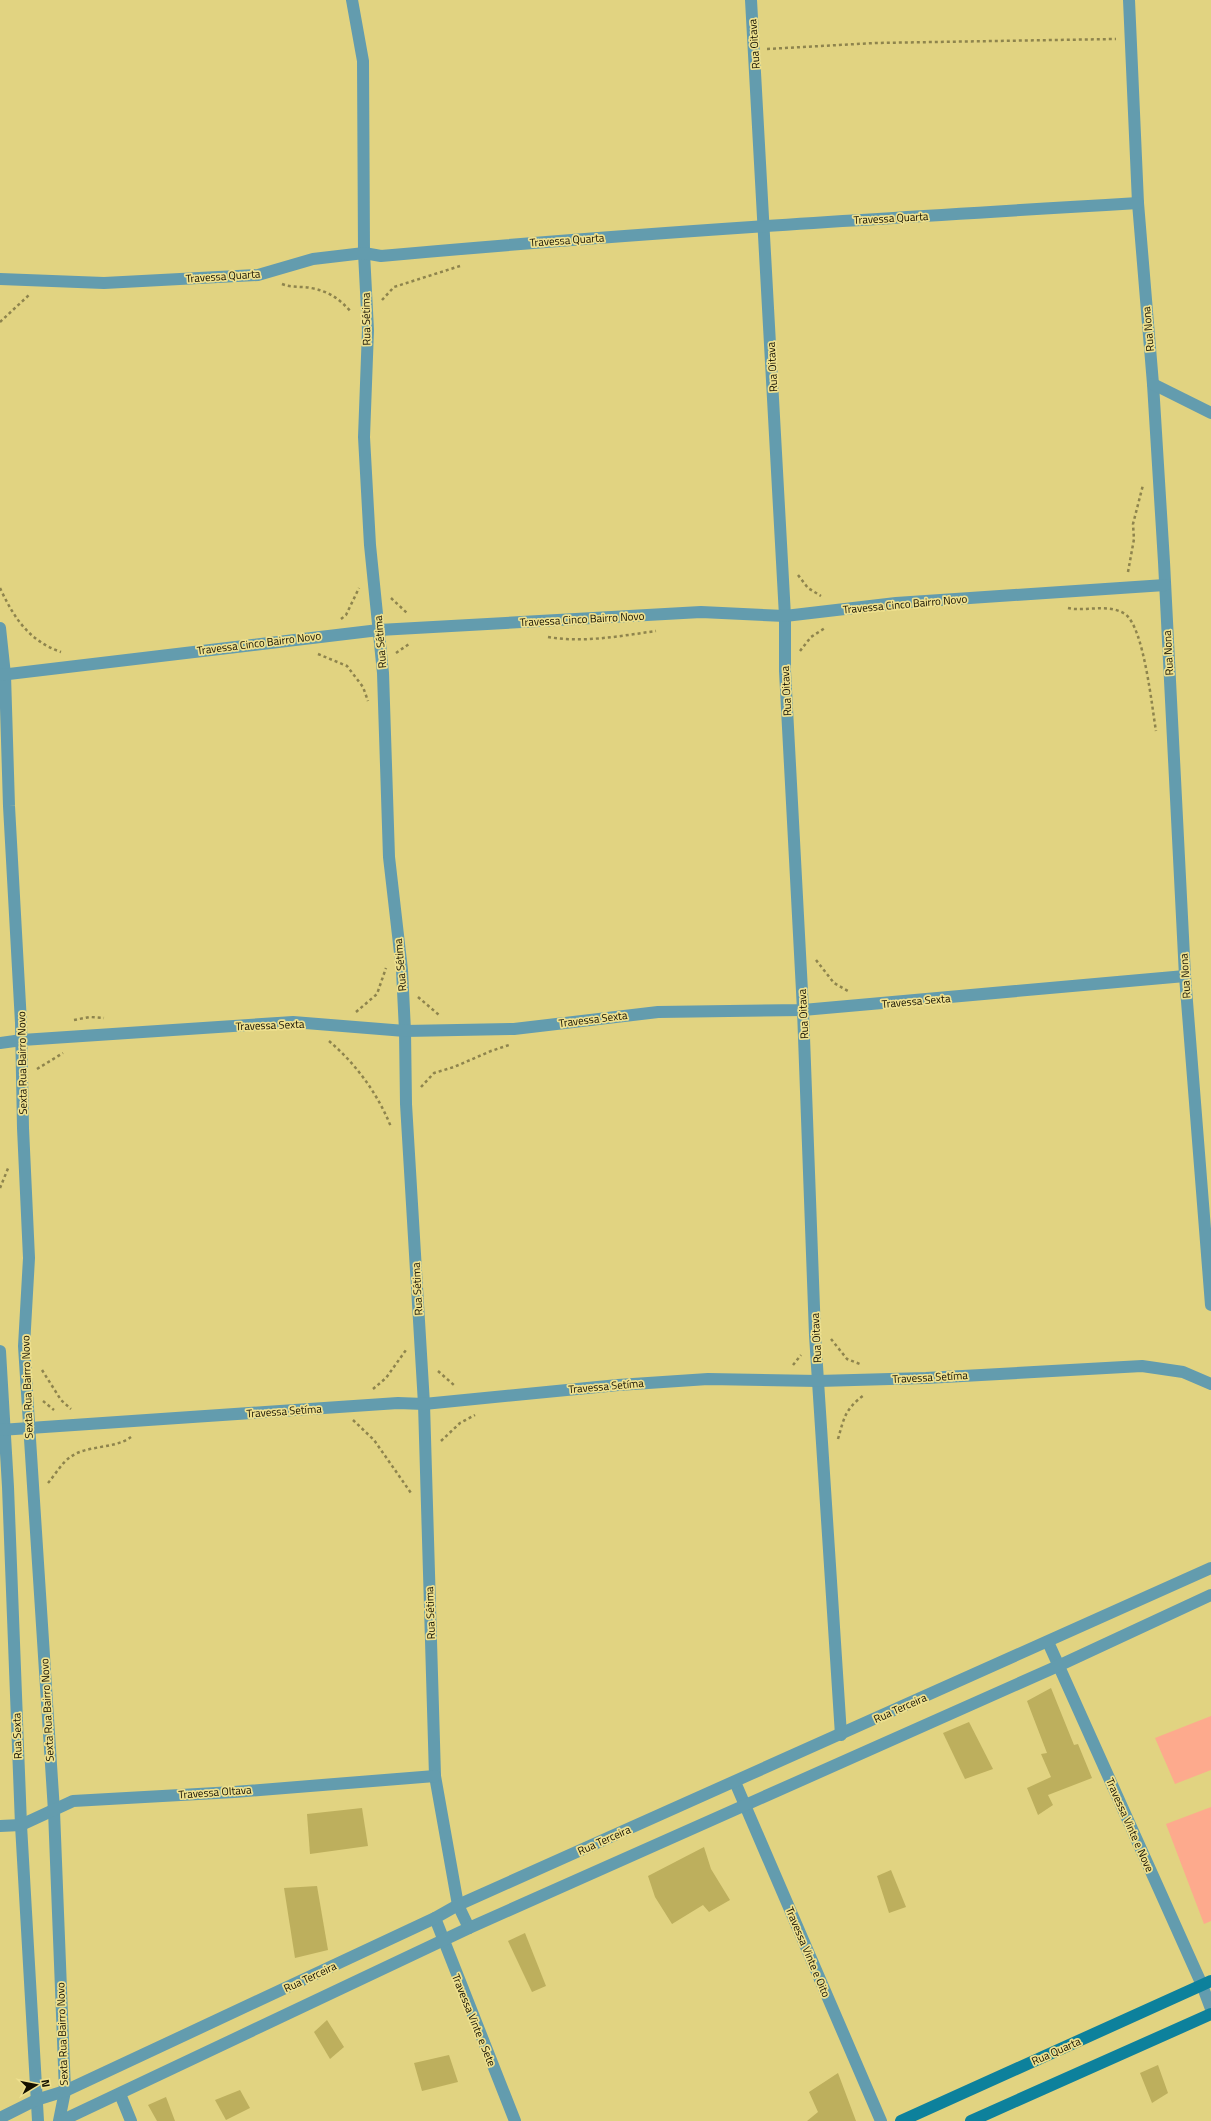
<svg xmlns="http://www.w3.org/2000/svg" width="1211" height="2121" viewBox="0 0 1211 2121" font-family="'Titillium Web',sans-serif">
<rect width="100%" height="100%" fill="#e1d381"/>
<g fill="#fdaa8d">
<path d="M1211,1716V1770L1175,1784L1155,1738Z"/>
<path d="M1211,1807V1921L1204,1924L1166,1824Z"/>
</g>
<g fill="#bdaf5d">
<path d="M1051,1688L1074,1745L1078,1744L1092,1778L1048,1795L1053,1805L1038,1815L1027,1788L1051,1777L1041,1754L1047,1753L1027,1701Z"/>
<path d="M969,1722L993,1769L965,1779L943,1733Z"/>
<path d="M362,1808L368,1846L310,1854L307,1814Z"/>
<path d="M704,1847L711,1869L730,1900L709,1912L703,1905L672,1924L655,1897L648,1876Z"/>
<path d="M891,1870L906,1907L889,1913L877,1876Z"/>
<path d="M317,1886L328,1950L295,1958L284,1888Z"/>
<path d="M525,1933L546,1986L532,1992L508,1941Z"/>
<path d="M327,2020L344,2047L330,2059L314,2032Z"/>
<path d="M449,2055L458,2082L422,2091L414,2063Z"/>
<path d="M1158,2065L1168,2093L1152,2103L1140,2073Z"/>
<path d="M838,2073L856,2121H807L818,2112L809,2092Z"/>
<path d="M240,2090L250,2108L226,2120L215,2100Z"/>
<path d="M166,2097L175,2121H157L148,2105Z"/>
</g>
<g fill="none" stroke-linecap="round" stroke-linejoin="round">
<g stroke="#8e844d" stroke-width="2.5" stroke-dasharray="3 3" stroke-linecap="butt">
<path d="M767,49L875,43L1116,39"/>
<path d="M282,284C292,288 301,286 311,288C328,291 340,299 351,312"/>
<path d="M382,300L394,287L460,266"/>
<path d="M0,322L29,295"/>
<path d="M1128,572L1134,539L1133,524L1143,485"/>
<path d="M798,575L808,588L821,596"/>
<path d="M0,588C14,618 29,641 61,652"/>
<path d="M391,598L407,613"/>
<path d="M1068,608C1086,612 1108,603 1125,614C1144,627 1152,708 1156,731"/>
<path d="M341,619L346,615L359,588"/>
<path d="M548,637C584,643 620,636 656,631"/>
<path d="M800,651L811,637L825,628"/>
<path d="M396,653L409,644"/>
<path d="M318,654L347,666L363,687L368,701"/>
<path d="M816,960L834,983L848,991"/>
<path d="M418,997L439,1015"/>
<path d="M356,1012L377,994L386,968"/>
<path d="M74,1020L90,1017L104,1018"/>
<path d="M329,1041C356,1064 378,1094 391,1127"/>
<path d="M37,1069L63,1053"/>
<path d="M421,1087L434,1073L454,1067L491,1051L509,1045"/>
<path d="M0,1188L9,1166"/>
<path d="M831,1339L847,1359L860,1364"/>
<path d="M793,1365L801,1355"/>
<path d="M42,1370L61,1400L71,1409"/>
<path d="M438,1371L455,1386"/>
<path d="M373,1389L386,1378L406,1350"/>
<path d="M43,1401L54,1410"/>
<path d="M353,1420L374,1440L411,1493"/>
<path d="M838,1439C844,1418 845,1409 864,1395"/>
<path d="M441,1441L460,1423L475,1415"/>
<path d="M48,1483C55,1475 61,1464 69,1458C87,1444 113,1450 131,1437"/>
</g>
<g stroke="#639cae" stroke-width="12">
<path d="M352,0L363,61L364,253L368,330L364,437L370,545L383,673L389,857L402,970L405,1031L406,1104L424,1404L435,1776L458,1905L469,1928"/>
<path d="M751,0L785,616V671L803,1010L815,1335L841,1735"/>
<path d="M1129,0L1138,203L1153,384L1164,562L1185,976L1211,1305"/>
<path d="M0,279L104,283L258,275L313,259L364,253L381,256C633,233 885,218 1138,203"/>
<path d="M1153,384L1211,413"/>
<path d="M0,628L5,675L9,806L21,1023L23,1128L29,1258L24,1346L54,1811L65,2091L59,2121"/>
<path d="M0,675L379,630L701,612L785,616L896,603L1165,585"/>
<path d="M0,1043L22,1040L293,1022L405,1031L514,1029L658,1012L803,1010L1185,976"/>
<path d="M0,1351L8,1487L21,1825L38,2121"/>
<path d="M0,1430L398,1403L424,1404L618,1385L708,1379L818,1381L926,1378L1142,1366L1183,1372L1211,1384"/>
<path d="M1048,1642L1202,1985L1211,2009"/>
<path d="M735,1782L881,2121"/>
<path d="M0,1826L21,1825L73,1801L234,1792L435,1776"/>
<path d="M435,1918L515,2121"/>
<path d="M120,2094L131,2121"/>
<path d="M0,2118L36,2100L65,2091L435,1918L458,1905L1211,1568"/>
<path d="M61,2121L469,1928L1058,1666L1211,1595"/>
</g>
<g stroke="#0d819c" stroke-width="12">
<path d="M901,2121L1211,1981"/>
<path d="M971,2121L1211,2014"/>
</g>
</g>
<g text-anchor="middle" dominant-baseline="central" stroke-width="3.5" stroke-linejoin="round" paint-order="stroke">
<g font-size="11" fill="#141000" stroke="#eee08e">
<text transform="translate(754 44) rotate(-94)">Rua Oitava</text>
<text transform="translate(891 218) rotate(-3)">Travessa Quarta</text>
<text transform="translate(567 240) rotate(-4)">Travessa Quarta</text>
<text transform="translate(223 276) rotate(-4)">Travessa Quarta</text>
<text transform="translate(366 319) rotate(-91)">Rua Sétima</text>
<text transform="translate(1148 329) rotate(-95)">Rua Nona</text>
<text transform="translate(772 367) rotate(-93)">Rua Oitava</text>
<text transform="translate(905 604) rotate(-5)">Travessa Cinco Bairro Novo</text>
<text transform="translate(582 619) rotate(-3)">Travessa Cinco Bairro Novo</text>
<text transform="translate(380 642) rotate(-95)">Rua Sétima</text>
<text transform="translate(259 643) rotate(-7)">Travessa Cinco Bairro Novo</text>
<text transform="translate(1168 653) rotate(-93)">Rua Nona</text>
<text transform="translate(786 691) rotate(-93)">Rua Oitava</text>
<text transform="translate(400 965) rotate(-95)">Rua Sétima</text>
<text transform="translate(1185 976) rotate(-94)">Rua Nona</text>
<text transform="translate(916 1001) rotate(-5)">Travessa Sexta</text>
<text transform="translate(803 1014) rotate(-93)">Rua Oitava</text>
<text transform="translate(593 1019) rotate(-7)">Travessa Sexta</text>
<text transform="translate(270 1025) rotate(-2)">Travessa Sexta</text>
<text transform="translate(22 1063) rotate(-91)">Sexta Rua Bairro Novo</text>
<text transform="translate(417 1289) rotate(-93)">Rua Sétima</text>
<text transform="translate(816 1338) rotate(-93)">Rua Oitava</text>
<text transform="translate(930 1377) rotate(-3)">Travessa Setíma</text>
<text transform="translate(606 1386) rotate(-5)">Travessa Setíma</text>
<text transform="translate(27 1387) rotate(-92)">Sexta Rua Bairro Novo</text>
<text transform="translate(284 1411) rotate(-4)">Travessa Setíma</text>
<text transform="translate(430 1613) rotate(-92)">Rua Sétima</text>
<text transform="translate(900 1708) rotate(-24)">Rua Terceira</text>
<text transform="translate(47 1710) rotate(-93)">Sexta Rua Bairro Novo</text>
<text transform="translate(17 1736) rotate(-92)">Rua Sexta</text>
<text transform="translate(215 1792) rotate(-4)">Travessa OItava</text>
<text transform="translate(1130 1825) rotate(66)">Travessa Vinte e Nove</text>
<text transform="translate(604 1840) rotate(-24)">Rua Terceira</text>
<text transform="translate(808 1952) rotate(67)">Travessa Vinte e Oito</text>
<text transform="translate(310 1977) rotate(-25)">Rua Terceira</text>
<text transform="translate(474 2020) rotate(68)">Travessa Vinte e Sete</text>
<text transform="translate(62 2034) rotate(-92)">Sexta Rua Bairro Novo</text>
<text transform="translate(1056 2051) rotate(-24)">Rua Quarta</text>
</g>
</g>
<g transform="translate(36 2085) rotate(80)" stroke="#eee08e" stroke-width="3" paint-order="stroke">
<path d="M0-3L7 15L0 10L-7 15Z" fill="#141000"/>
<text y="-6" font-size="11" font-weight="bold" text-anchor="middle" fill="#141000">N</text>
</g>
</svg>
